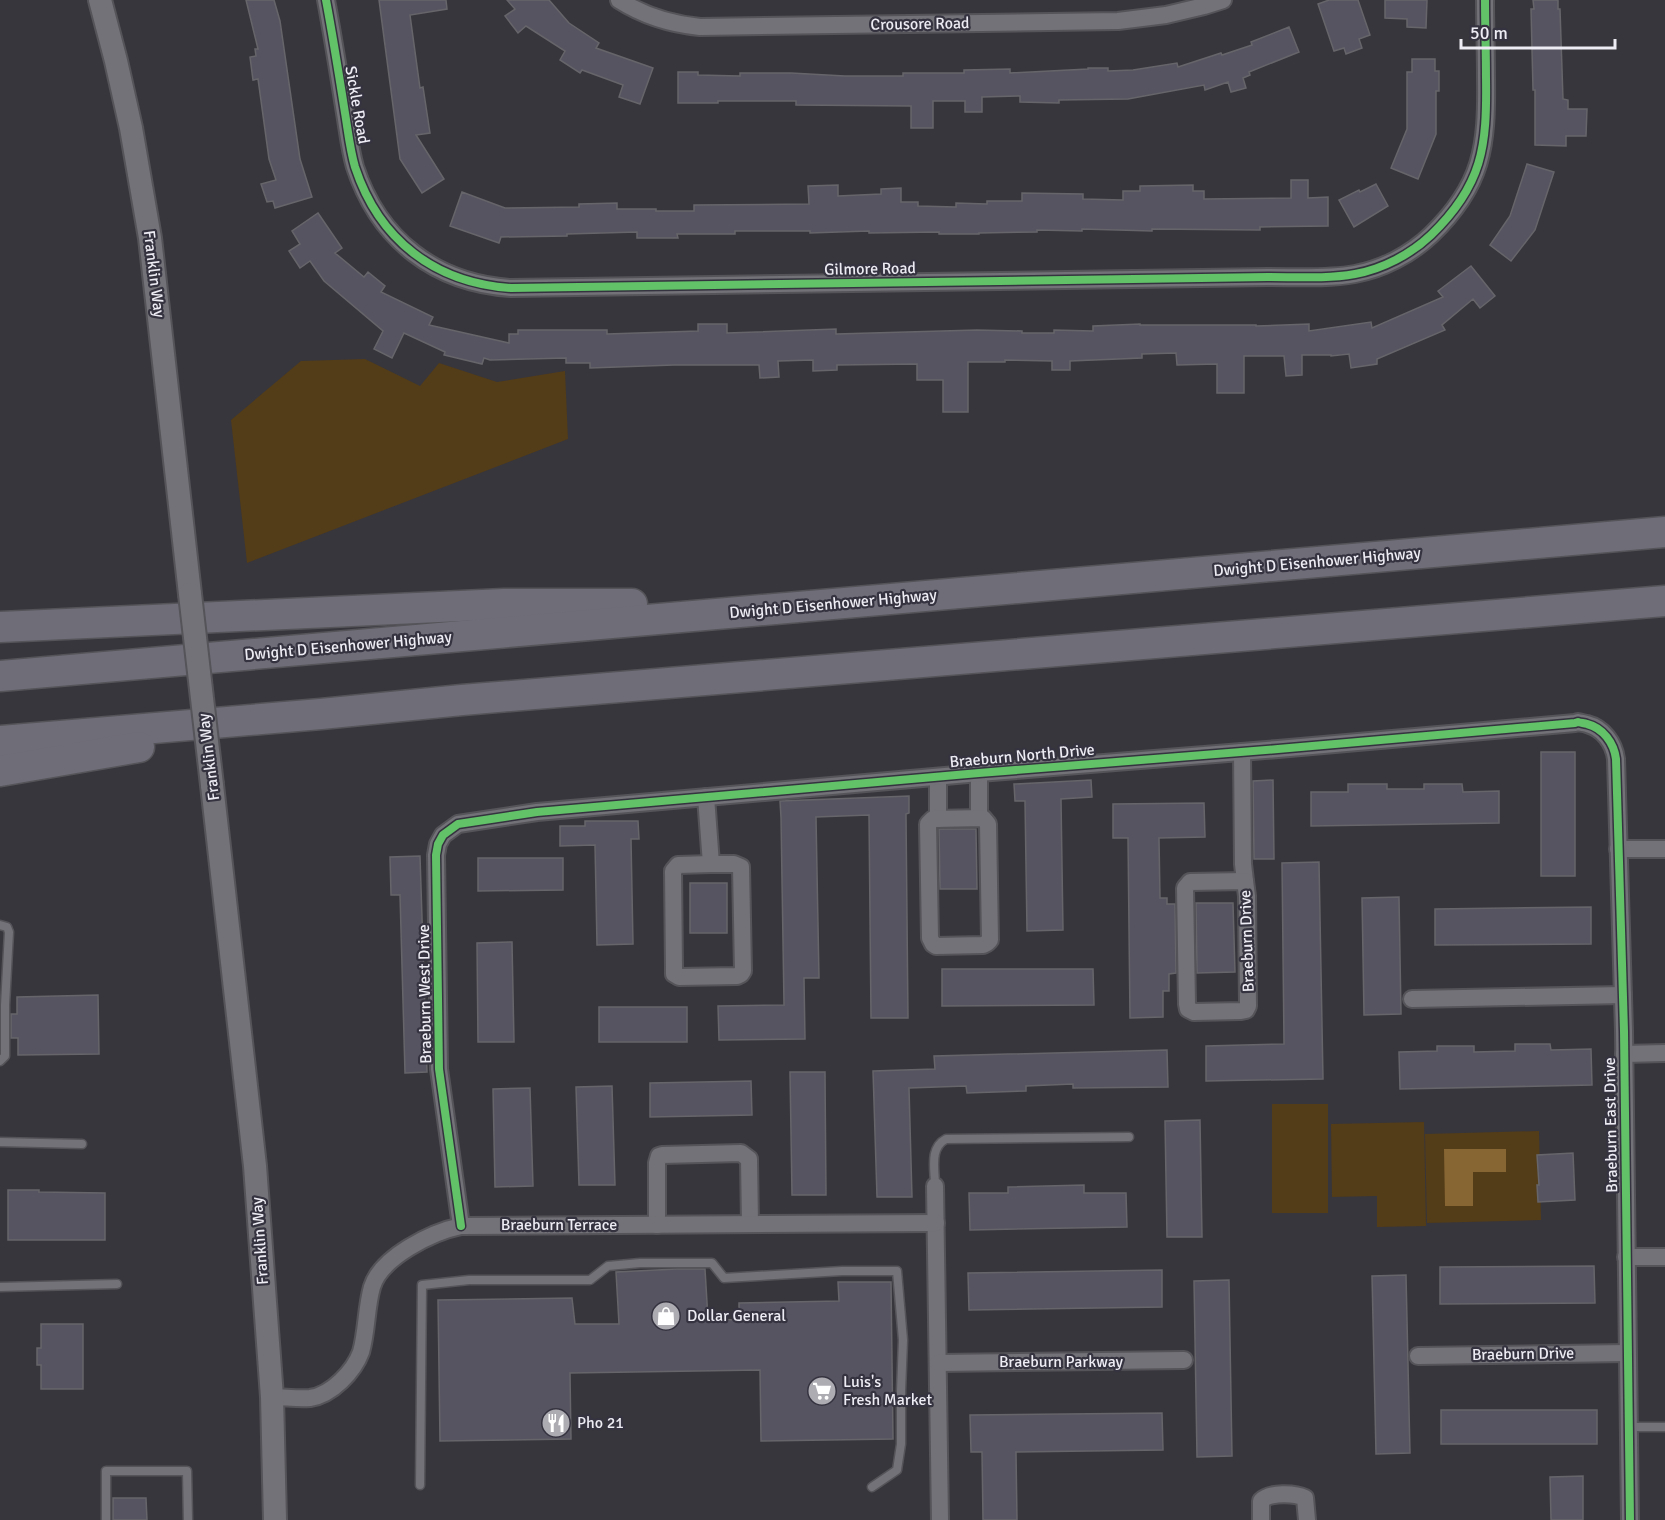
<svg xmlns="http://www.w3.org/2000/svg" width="1665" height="1520" viewBox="0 0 1665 1520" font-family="Signika,sans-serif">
<rect width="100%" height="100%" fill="#37363c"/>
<g fill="#533c18">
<path d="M365,359L420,386L439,363L497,382L565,371L568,439L247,563L231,420L301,361Z"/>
<rect x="1272" y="1104" width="56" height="109"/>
<path d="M1424,1122L1426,1226L1377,1227V1196L1332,1197L1331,1124Z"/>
<path d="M1539,1131L1541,1220L1427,1223L1425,1134Z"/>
</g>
<path fill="#876634" d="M1444,1149H1506V1172H1473V1206H1445Z"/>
<g fill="#575461" stroke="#66656a" stroke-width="1.5">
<path d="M246,0H274L280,21L300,159L312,197L275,208L273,201L267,202L261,184L276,180L269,159L258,79L253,80L250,57L256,56L255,49H258Z"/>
<path d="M379,0H446L447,9L410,15L420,88L423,87L430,133L416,135L444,179L422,193L400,159Z"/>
<path d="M507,0H549L569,23L599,43L596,48L653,68L640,104L619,97L623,85L582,70L580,73L560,60L565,51L526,26L518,33L505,16L515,9Z"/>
<path d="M1329,0H1358L1370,35L1359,39L1362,48L1346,54L1344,48L1334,51L1318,4Z"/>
<path d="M1385,0H1427L1426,28L1407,27V19L1385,18Z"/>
<path d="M1533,0H1558V9H1560L1563,99L1568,100V109H1587L1586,136H1566V146L1535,145V90H1533L1531,9H1534Z"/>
<path d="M1289,27L1299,52L1249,72L1250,75L1243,78L1246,88L1231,92L1228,82L1205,90L1204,85L1128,99L1059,100V103L1020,102V96L982,97V112H965V101H933V128H911V106L796,105V101H718V103H678V72H698V75L740,76V73H791L845,76H903V73H964V70L1010,69V73L1088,69V68H1108V71L1133,70L1177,63L1178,67L1221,53L1222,55L1252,45L1251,42Z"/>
<path d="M1412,59H1435V71H1439V91H1436V134L1418,179L1391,168L1407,129V72H1412Z"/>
<path d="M1527,164L1554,172L1535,230L1511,261L1490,245L1510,216Z"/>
<path d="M1291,180H1308V198L1328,197V226L1260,227V230L1152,229V231L1082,229V231L1037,230V232L979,233V234H939V232L869,233V231L810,233V231H735V234H677L678,238H637V232L567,234V236L501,237L499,243L450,226L462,192L505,208L579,207V204L617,203V209H656V211H694V205L809,204L808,186L838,185V196L881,194V189L901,188V202H918V206L956,207V203L987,204V201H1022V193L1083,194V199L1123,200V191H1140V186L1193,185V191H1204V199L1291,198Z"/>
<path d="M1376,184L1388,206L1354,227L1339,200L1359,190L1360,192Z"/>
<path d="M318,213L342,248L335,253L364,277L368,272L385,286L381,292L433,317L429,325L509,343V334H518V330H607V334L698,331V324H727V333L836,329V334L977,330L1022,331V333H1054V330L1093,331V326L1140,324V325H1256V326L1309,324V331L1371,322L1372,328L1443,297L1438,291L1471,266L1495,296L1480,308L1473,299L1442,325L1445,330L1377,359V364L1351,368L1349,354L1331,356V355H1302V375L1286,376L1284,356H1244V393H1217V364L1177,365L1176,353L1142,354V358L1070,361V370H1052V361L1005,360V362H968V412H943V380H917V364L837,365V370L813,371V360L778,361L779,377L760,378L759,365H674L590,368V363H566V358L490,360L484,358L482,364L444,355L445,352L404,333L392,358L374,349L383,331L324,281L310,261L300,268L289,251L300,244L292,231Z"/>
<rect x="1541" y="752" width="34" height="124"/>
<path d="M1091,780L1092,797L1061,799L1063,930L1027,931L1025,801H1015L1014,784Z"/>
<path d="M1273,780L1274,859H1254L1253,781Z"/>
<path d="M1348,784H1387V789H1424V784H1462L1463,792L1499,791V823L1311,826V792H1348Z"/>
<path d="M909,796V813L906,814L908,1018H871L869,815L816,817L819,978H804L805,1039L719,1040L718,1006L784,1005L781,818L780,801Z"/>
<path d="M1204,803L1205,837L1159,838L1160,898H1167V904H1175L1176,973L1169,974V991H1163V1017L1130,1018L1128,838H1113V804Z"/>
<path d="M585,821H638L639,839H631L633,944L597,945L595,845L560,846V826H585Z"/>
<path d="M939,829H976L977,889H940Z"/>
<path d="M420,856L427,1072L405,1073L400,895H391L390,857Z"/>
<path d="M478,858H563V890L478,891Z"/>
<path d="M1319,862L1323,1079L1206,1081V1046L1284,1044L1282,863Z"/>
<rect x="690" y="883" width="37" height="50"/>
<path d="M1399,897L1401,1014L1364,1015L1362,898Z"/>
<path d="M1196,903H1233L1235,972L1197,973Z"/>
<path d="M1591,907V944L1435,945V909Z"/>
<path d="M512,942L514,1042H478L477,943Z"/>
<path d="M942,969H1093L1094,1005L942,1006Z"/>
<path d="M98,995L99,1054L18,1055V1038H11V1014H17V997Z"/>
<rect x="599" y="1007" width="88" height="35"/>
<path d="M1515,1044H1550L1551,1050L1591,1049L1592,1085L1400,1089L1399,1052L1437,1051V1046H1474V1052L1515,1051Z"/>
<path d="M1167,1050L1168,1087L1073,1088V1084L1026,1086V1091L967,1093L966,1086L909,1088L912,1197H877L873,1071L935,1069L934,1056Z"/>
<path d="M790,1072H825L826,1195H792Z"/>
<path d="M751,1081L752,1115L650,1117V1083Z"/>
<path d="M612,1086L615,1185H579L576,1087Z"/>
<path d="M530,1088L533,1186L495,1187L493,1089Z"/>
<path d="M1200,1120L1202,1237H1167L1165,1121Z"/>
<path d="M1573,1153L1575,1200L1538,1202L1537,1185H1539L1537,1155Z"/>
<path d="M1084,1185V1193H1126L1127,1227L970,1230L969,1193H1008V1187Z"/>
<path d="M8,1190H39V1192L105,1193V1240H8Z"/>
<path d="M1594,1266L1595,1303L1440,1304V1267Z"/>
<path d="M677,1269H705L708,1319L739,1320V1303L839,1301L838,1282H891L893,1439L761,1441L760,1370L570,1373L571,1439L440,1441L438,1300L572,1298L575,1324H619L616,1272Z"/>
<path d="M1162,1270V1307L969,1310L968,1273Z"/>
<path d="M1406,1275L1410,1453L1376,1454L1372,1276Z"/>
<path d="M1229,1280L1232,1456L1197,1457L1194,1281Z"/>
<path d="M41,1324H83V1389H41V1365H37V1348H41Z"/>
<rect x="1441" y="1410" width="156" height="34"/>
<path d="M1162,1413L1163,1450L1016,1452L1017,1520H983L982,1452H971L970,1415Z"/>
<path d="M1583,1476V1520H1551L1550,1477Z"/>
<path d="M113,1498H146L147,1520H113Z"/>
</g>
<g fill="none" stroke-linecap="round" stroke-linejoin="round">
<g stroke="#555459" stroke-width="11">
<g id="service">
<path d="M0,925L7,927L9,932L5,1005V1056L0,1061"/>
<path d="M0,1142L82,1144"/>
<path d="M935,1186C935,1169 929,1148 946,1139L1129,1137"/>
<path d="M0,1287L117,1284"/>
<path d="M1628,1427H1665"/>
<path d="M420,1485L422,1285L469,1280H590L608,1266L640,1263H712L724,1278L842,1271H897L903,1340L901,1391V1444L897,1470L872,1487"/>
<path d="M106,1520V1471H187L188,1520"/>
</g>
</g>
<g stroke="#555459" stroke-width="20">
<g id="minor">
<path d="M326,0C333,37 339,75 345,113C348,131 350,150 355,167C379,240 435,283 511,288L1268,277C1297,277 1327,279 1355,274C1383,269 1411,254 1431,235C1483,185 1487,146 1486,78C1486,52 1485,26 1485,0"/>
<path d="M619,0C644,16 670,24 700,27L1118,21L1166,15L1204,6L1223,0"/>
<path d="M1242,752L1243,864L1245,881"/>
<path d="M979,773V818"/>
<path d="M938,777V819"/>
<path d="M706,797L711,864"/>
<path d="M983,818L988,824L990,940L987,943L983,945L936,946L933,944L930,938L928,824L933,819Z"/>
<path d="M1618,849H1665"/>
<path d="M711,864H734L741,867L743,971L741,974L737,976L679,977L674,974V969L673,871L678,865Z"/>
<path d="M1245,881L1247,896L1248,1006L1246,1010L1241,1011L1194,1012L1188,1009L1187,1004L1185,888L1190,882Z"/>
<path d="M1412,999L1623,995"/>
<path d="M1624,1054L1665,1053"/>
<path d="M935,1186L940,1520"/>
<path d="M657,1225V1163L659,1156L662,1155L741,1153L749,1159L750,1224"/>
<path d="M461,1226L439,1069L436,855L438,844L443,835L458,824L537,812L979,773L1278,749L1575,723L1578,722C1581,723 1584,723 1587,724C1603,728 1614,743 1616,759L1624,1031L1630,1520"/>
<path d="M1626,1257H1665"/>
<path d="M1418,1356L1627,1353"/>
<path d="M938,1363L1184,1360"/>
<path d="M272,1397C284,1397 298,1399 310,1398C332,1395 354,1371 361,1352C367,1331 366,1308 372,1287C381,1257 432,1232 461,1226L936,1223"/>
<path d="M1261,1520V1501C1269,1492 1295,1493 1305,1498L1307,1520"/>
</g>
</g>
<g stroke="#555459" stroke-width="26">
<g id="secondary">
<path d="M100,0L116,61L131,128L150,238L190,594"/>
<path d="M212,785L255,1166L272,1397L275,1520"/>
</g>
</g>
<g stroke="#555459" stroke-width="33">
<g id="motorway">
<path d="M0,627L504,604H632"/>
<path d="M0,676L1665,532"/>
<path d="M0,741L321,714L462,700L1665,601"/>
<path d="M0,771L139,747"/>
</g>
</g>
<use href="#service" stroke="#737278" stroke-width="8"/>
<use href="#minor" stroke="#737278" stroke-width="16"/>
<use href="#secondary" stroke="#737278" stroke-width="22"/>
<use href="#motorway" stroke="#6f6d78" stroke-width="30"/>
<g stroke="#555459" stroke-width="26" stroke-linecap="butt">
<path id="secondary-bridge" d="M190,594L212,785"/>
</g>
<use href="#secondary-bridge" stroke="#737278" stroke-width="22"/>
<g stroke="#35333f" stroke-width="11">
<g id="cycleway">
<path d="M326,0C333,37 339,75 345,113C348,131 350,150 355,167C379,240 435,283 511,288L1268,277C1297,277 1327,279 1355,274C1383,269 1411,254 1431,235C1483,185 1487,146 1486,78C1486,52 1485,26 1485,0"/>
<path d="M461,1226L439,1069L436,855L438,844L443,835L458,824L537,812L979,773L1278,749L1575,723L1578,722C1581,723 1584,723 1587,724C1603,728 1614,743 1616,759L1624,1031L1630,1520"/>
</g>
</g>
<use href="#cycleway" stroke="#61c268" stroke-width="8"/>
</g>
<defs>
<g id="shop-disc" transform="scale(1.5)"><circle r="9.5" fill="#adacb3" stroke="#35333f"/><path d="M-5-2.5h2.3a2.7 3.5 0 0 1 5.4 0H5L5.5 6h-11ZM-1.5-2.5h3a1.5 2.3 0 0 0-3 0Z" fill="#fff"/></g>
<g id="supermarket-disc" transform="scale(1.5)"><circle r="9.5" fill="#adacb3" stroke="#35333f"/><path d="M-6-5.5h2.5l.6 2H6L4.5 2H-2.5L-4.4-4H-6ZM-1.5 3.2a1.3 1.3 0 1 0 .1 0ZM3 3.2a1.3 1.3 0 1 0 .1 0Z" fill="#fff"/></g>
<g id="restaurant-disc" transform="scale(1.5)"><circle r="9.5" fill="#adacb3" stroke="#35333f"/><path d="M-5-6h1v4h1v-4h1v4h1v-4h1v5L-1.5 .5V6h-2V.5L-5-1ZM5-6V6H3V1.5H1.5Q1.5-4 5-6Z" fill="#fff"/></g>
</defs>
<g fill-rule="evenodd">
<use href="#shop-disc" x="666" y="1316"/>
<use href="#supermarket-disc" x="822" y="1391"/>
<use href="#restaurant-disc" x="556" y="1423"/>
</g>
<g text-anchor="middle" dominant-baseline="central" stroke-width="4.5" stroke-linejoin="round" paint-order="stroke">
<g font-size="16" fill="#edebf3" stroke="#35333f">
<text transform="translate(920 24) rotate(-1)">Crousore Road</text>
<text transform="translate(357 105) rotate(80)">Sickle Road</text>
<text transform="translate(870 269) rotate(-1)">Gilmore Road</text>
<text transform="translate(154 274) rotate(83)">Franklin Way</text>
<text transform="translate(1317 562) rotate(-5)">Dwight D Eisenhower Highway</text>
<text transform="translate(833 604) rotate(-5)">Dwight D Eisenhower Highway</text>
<text transform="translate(348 646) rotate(-5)">Dwight D Eisenhower Highway</text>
<text transform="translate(1022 756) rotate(-5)">Braeburn North Drive</text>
<text transform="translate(209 757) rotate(-97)">Franklin Way</text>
<text transform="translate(1247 941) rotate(-92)">Braeburn Drive</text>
<text transform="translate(425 994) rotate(-91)">Braeburn West Drive</text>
<text transform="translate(1611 1125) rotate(-91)">Braeburn East Drive</text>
<text x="559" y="1225">Braeburn Terrace</text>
<text transform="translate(260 1241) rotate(-94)">Franklin Way</text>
<text transform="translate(1523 1354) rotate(-1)">Braeburn Drive</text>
<text x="1061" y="1362">Braeburn Parkway</text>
</g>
<g font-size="16" fill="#edebf3" stroke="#35333f" text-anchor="start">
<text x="687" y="1316">Dollar General</text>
<text x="843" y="1382">Luis's<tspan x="843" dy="18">Fresh Market</tspan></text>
<text x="577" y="1423">Pho 21</text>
</g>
</g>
<path d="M1461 39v9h154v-9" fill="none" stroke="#edebf3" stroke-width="3"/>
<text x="1470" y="39" font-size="18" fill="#edebf3" stroke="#35333f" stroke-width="4.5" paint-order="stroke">50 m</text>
</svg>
